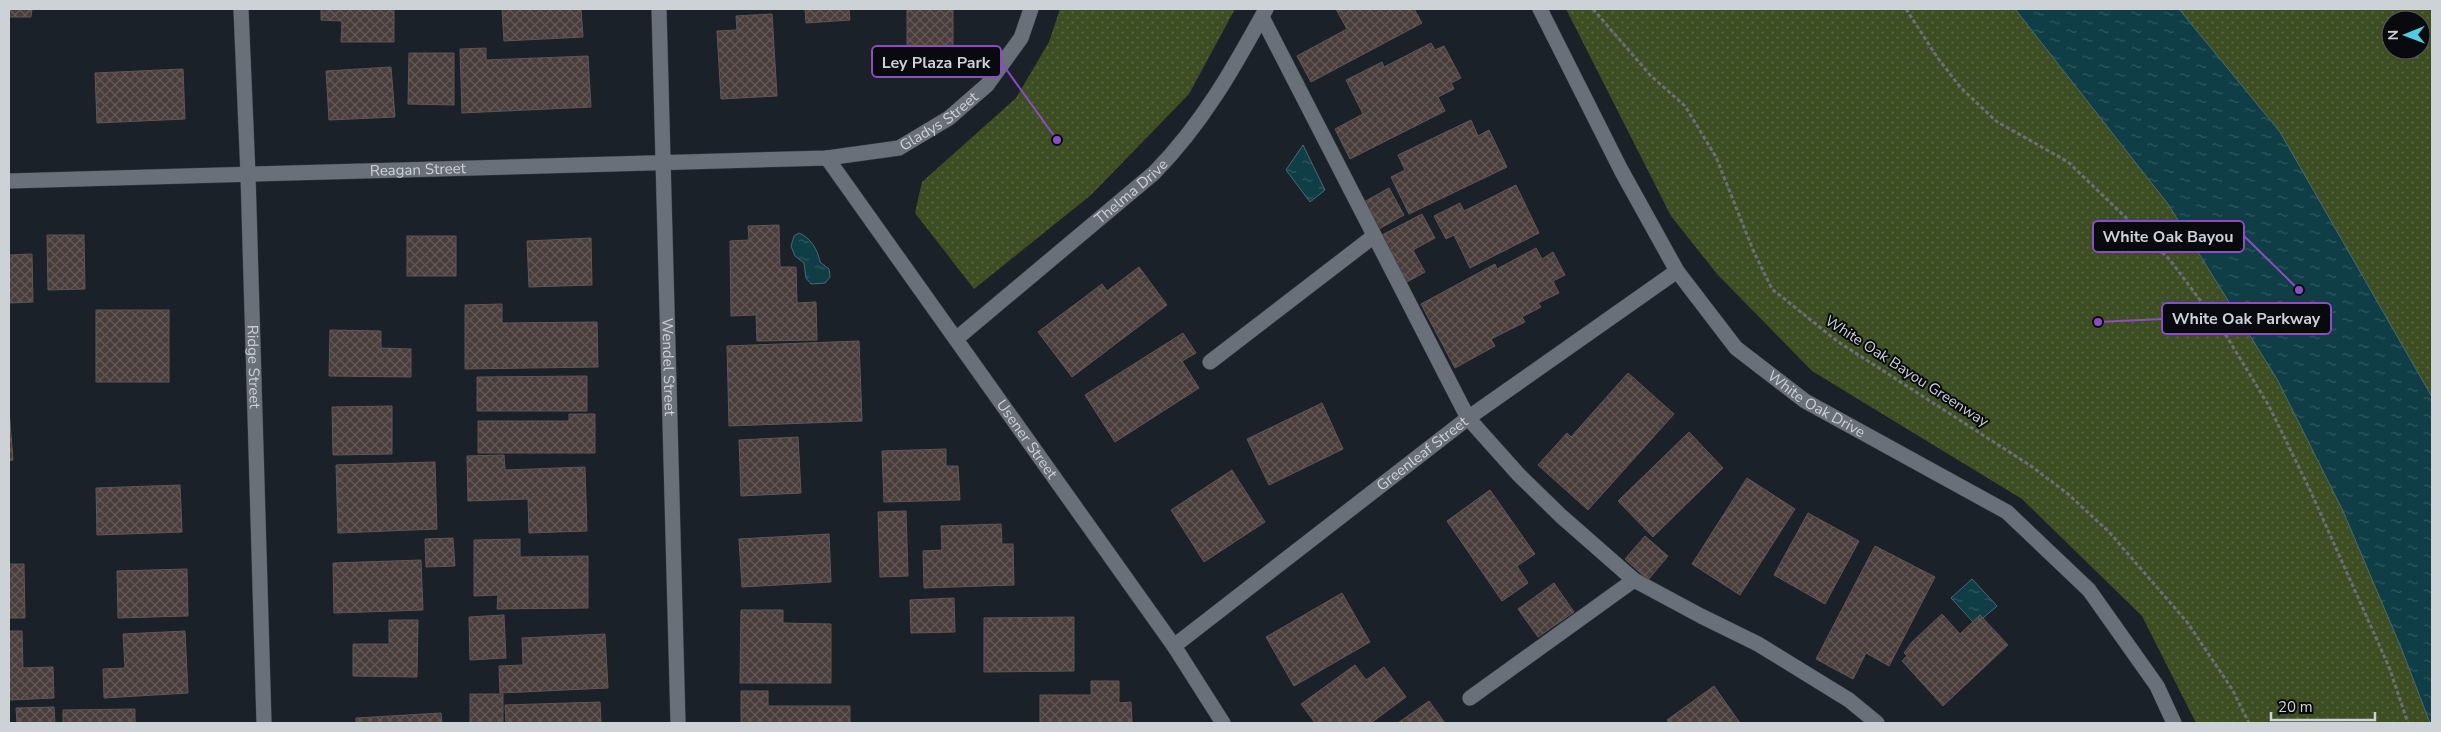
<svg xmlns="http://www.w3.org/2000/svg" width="2441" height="732" viewBox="0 0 2441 732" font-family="'Nunito Sans',sans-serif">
<defs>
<pattern id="green-dots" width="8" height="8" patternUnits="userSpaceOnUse" patternTransform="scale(1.25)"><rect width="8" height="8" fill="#3e4e23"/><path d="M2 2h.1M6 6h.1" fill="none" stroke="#596742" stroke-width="1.8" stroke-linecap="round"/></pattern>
<pattern id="water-ripples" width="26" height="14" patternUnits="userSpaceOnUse" patternTransform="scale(1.25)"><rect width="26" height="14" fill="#0f3e46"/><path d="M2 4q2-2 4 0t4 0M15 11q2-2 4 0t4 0" fill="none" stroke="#315960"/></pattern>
<pattern id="building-cross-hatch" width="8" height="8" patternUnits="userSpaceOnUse" patternTransform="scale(1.25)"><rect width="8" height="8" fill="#4a3e3c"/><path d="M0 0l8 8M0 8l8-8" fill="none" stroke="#635957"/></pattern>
</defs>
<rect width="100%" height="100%" fill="#1b2129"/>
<g fill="url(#green-dots)" fill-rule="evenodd">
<path d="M1060,9H1235L1189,94L1091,195L974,289L915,213L922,182L1016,98L1049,42Z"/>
<path d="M1566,9H2432V723H2196L2142,616L2022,499L1812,371L1717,274L1671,216ZM2391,20H2421V50H2391Z"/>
</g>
<g fill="url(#water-ripples)" stroke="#486a72">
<path d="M2015,9H2179L2280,132L2432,397V723H2430L2402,650L2343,511L2277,379L2168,204Z"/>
<path d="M1303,145L1325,190L1310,202L1286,170Z"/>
<path d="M799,233C810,237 818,250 820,262L829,269L830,277L825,283L811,284L806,278L804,263L795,256L791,246L794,236Z"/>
<path d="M1972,579L1997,606L1983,618L1980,615L1973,622L1951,598Z"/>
</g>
<g fill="url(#building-cross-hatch)" stroke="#615552">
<path d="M9,9H32L31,17H9Z"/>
<path d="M321,9H394V42H341L342,21L321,20Z"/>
<path d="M502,9H581L583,37L504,41Z"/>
<path d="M805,9H849L850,20L806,23Z"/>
<path d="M907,9H953V50L907,49Z"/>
<path d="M1336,9H1414L1422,23L1311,82L1297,56L1347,29Z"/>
<path d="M772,14L777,96L721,99L717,31L737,30L736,16Z"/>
<path d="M1431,43L1435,50L1444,46L1461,78L1451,83L1454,89L1438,97L1445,111L1350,159L1335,129L1363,114L1346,80L1382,62L1384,67Z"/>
<path d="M486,48V60L588,56L591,107L462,113L460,49Z"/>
<path d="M409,53H454V105L408,104Z"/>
<path d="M391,67L395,117L329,120L326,71Z"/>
<path d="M183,69L185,119L97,123L95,73Z"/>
<path d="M1471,120L1478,136L1489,130L1507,167L1409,214L1391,177L1405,170L1398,155Z"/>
<path d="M1516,185L1539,233L1470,268L1454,235L1446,239L1434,216L1460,203L1464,211Z"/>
<path d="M1389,188L1404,215L1379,229L1364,202Z"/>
<path d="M1422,214L1435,238L1413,250L1425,272L1407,282L1382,235Z"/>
<path d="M779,225L780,267H796L797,303L816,302L817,340L757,341L756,315L731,316L730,241L749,240L748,226Z"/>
<path d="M47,235H84L85,289L48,290Z"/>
<rect x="407" y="236" width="49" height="40"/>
<path d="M591,238L592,285L529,287L527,241Z"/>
<path d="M1536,248L1542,259L1553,252L1565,275L1553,281L1559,293L1538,303L1541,307L1522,317L1525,322L1491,339L1495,346L1455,368L1421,304L1495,264L1497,269Z"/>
<path d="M32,254L33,302L9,303V255Z"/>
<path d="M1139,267L1167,305L1072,377L1038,332L1102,284L1107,291Z"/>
<path d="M502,304V323L597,322L598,367L465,369V305Z"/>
<rect x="96" y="310" width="73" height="72"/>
<path d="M330,330L381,331V348L411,349V377L329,376Z"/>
<path d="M1183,333L1196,353L1182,361L1199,388L1115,442L1085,395Z"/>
<path d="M859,341L862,421L729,426L727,346Z"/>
<path d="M1628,373L1674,414L1588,510L1538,465L1567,433L1571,437Z"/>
<path d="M587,376V411H477V377Z"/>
<path d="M1322,403L1343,449L1269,485L1247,439Z"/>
<path d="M392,406V454L333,455L332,407Z"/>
<path d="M9,409L13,460L9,461Z"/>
<path d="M569,414H595V453H478V421H569Z"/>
<path d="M1689,432L1723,468L1653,537L1618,501Z"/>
<path d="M798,437L801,493L741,496L739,440Z"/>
<path d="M946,449V466H958L960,500L884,502L882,451Z"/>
<path d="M504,455L505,470L585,467L587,531L529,533L528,499L468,501L467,456Z"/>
<path d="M435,462L437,529L338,533L336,465Z"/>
<path d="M1232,470L1265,522L1204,562L1171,510Z"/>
<path d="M1747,478L1795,509L1740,595L1692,564Z"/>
<path d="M180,485L182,532L97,535L96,488Z"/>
<path d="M1490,490L1535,554L1517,566L1528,583L1502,601L1447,521Z"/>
<path d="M906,511L908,576L880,577L878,512Z"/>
<path d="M1808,513L1859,541L1825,604L1774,575Z"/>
<path d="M1001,524L1002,544H1013L1014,585L924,588L923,551L942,550L941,526Z"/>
<path d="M829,534L831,582L742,587L739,539Z"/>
<path d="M1645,536L1668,556L1648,580L1625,559Z"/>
<path d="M453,538L455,566L426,567L425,539Z"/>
<path d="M520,539V557L588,556V608L497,609L498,595L474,596V540Z"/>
<path d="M1875,546L1935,577L1889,666L1866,653L1853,679L1816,659Z"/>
<path d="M421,560L423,610L334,613L333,563Z"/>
<path d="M9,564H24L25,618H9Z"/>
<path d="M187,569L188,616L118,618L117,571Z"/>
<path d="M1554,583L1574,612L1538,637L1518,609Z"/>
<path d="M1342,593L1370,642L1294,686L1266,637Z"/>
<path d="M954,598L955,632L911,633L910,600Z"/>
<path d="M741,610H783V623L831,624V683H740Z"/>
<path d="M1942,614L1960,634L1980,615L2008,645L1943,706L1902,661L1907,656L1904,653L1912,642Z"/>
<path d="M504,615L506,658L470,660L469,617Z"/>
<path d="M1074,617V671L984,672V618Z"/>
<path d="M389,620H418L417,677L353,676V644H389Z"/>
<path d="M9,631H22L23,668L53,667L54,698L9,700Z"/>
<path d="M185,631L188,693L104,698L103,669L125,668L123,634Z"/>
<path d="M605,634L608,688L500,693L499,666L523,665L522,638Z"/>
<path d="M1355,665L1366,680L1384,667L1406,697L1371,723H1315L1301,704Z"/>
<path d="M1091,681H1119V703L1131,702L1132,723H1040V695H1091Z"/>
<path d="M1714,686L1740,723H1669L1667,720Z"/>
<path d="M741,691H768V706H850V723H741Z"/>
<rect x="470" y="694" width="33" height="29"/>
<path d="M1429,701L1445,723H1398Z"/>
<path d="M600,702L601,723H506L505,705Z"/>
<path d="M54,707L55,723H17L16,708Z"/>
<path d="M135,709V723H63V710Z"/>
<path d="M441,713L442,723H356V718Z"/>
</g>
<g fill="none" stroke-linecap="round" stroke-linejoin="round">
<g stroke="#363b41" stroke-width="16">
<g id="lane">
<path d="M1262,17L1468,418L1519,475L1561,516L1634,580L1701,616L1758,644L1849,700L1877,723"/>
<path d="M1210,362L1374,236"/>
<path d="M1470,698L1634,580"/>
</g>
</g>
<g stroke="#363b41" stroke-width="16">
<g id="street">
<path id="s1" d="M241,9L248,175L264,723"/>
<path id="s2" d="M659,9L678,723"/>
<path id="s3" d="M827,158L1174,646L1223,723"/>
<path id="s4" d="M9,181L827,158L899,148L949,118L987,85L1021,38L1031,9"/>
<path id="s5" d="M956,339L1154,173C1203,123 1233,69 1266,9"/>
<path id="s6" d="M1174,646L1468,418L1677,271"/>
</g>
</g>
<g stroke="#363b41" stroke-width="16">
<g id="secondary">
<path id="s7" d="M1540,9L1621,170L1677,271L1736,348L1805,401L2007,512L2089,590L2157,686L2174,723"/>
</g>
</g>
<g stroke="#696f76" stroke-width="3" stroke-dasharray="4 2.5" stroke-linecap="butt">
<path d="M1593,9L1651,76L1685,106L1716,157L1753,250L1772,289L1837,341L2031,466L2068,494L2109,532L2187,622L2232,689L2249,723"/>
<path d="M1906,9L1937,57L1961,88L1996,121L2068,162L2170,260L2224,332L2269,406L2310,490L2389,667L2408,723"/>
</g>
<use href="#lane" stroke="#697079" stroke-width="15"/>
<use href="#street" stroke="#697079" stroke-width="15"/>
<use href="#secondary" stroke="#697079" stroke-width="15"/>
</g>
<g text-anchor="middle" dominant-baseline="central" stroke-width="4" stroke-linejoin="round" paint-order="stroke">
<g font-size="15" fill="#cdd2d7" stroke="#080a0e">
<text stroke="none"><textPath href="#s4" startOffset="939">Gladys Street</textPath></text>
<text stroke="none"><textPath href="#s4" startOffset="409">Reagan Street</textPath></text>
<text stroke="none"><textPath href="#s5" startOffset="229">Thelma Drive</textPath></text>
<text stroke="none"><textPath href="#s1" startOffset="358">Ridge Street</textPath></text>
<text stroke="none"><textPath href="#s2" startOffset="358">Wendel Street</textPath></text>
<text transform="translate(1907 371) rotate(33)">White Oak Bayou Greenway</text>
<text stroke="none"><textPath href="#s7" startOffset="491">White Oak Drive</textPath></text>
<text stroke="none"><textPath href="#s3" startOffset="345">Usener Street</textPath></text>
<text stroke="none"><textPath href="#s6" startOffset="314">Greenleaf Street</textPath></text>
</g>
</g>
<path fill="none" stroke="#8b4dc4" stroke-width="2" d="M1057 140L1001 62M2299 290L2244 236M2098 322L2162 319"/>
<g fill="#8b4dc4" stroke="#080a0e" stroke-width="2">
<circle cx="1057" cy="140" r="5"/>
<circle cx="2299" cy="290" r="5"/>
<circle cx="2098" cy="322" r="5"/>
</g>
<g fill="#080a0e" stroke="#8b4dc4" stroke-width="2">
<rect x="872" y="46" width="129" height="31" rx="5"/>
<rect x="2093" y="221" width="151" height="31" rx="5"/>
<rect x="2162" y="303" width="169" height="31" rx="5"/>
</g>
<g font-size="16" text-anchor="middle" font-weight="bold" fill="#cdd2d7">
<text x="936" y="68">Ley Plaza Park</text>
<text x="2168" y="242">White Oak Bayou</text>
<text x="2246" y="324">White Oak Parkway</text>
</g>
<rect width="2441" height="732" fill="none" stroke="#cdd2d7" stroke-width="20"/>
<g transform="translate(2406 35) rotate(269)"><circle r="24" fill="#080a0e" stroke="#575a5e"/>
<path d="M0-4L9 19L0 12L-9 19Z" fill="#55cadf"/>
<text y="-8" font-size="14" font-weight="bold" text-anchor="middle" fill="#cdd2d7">N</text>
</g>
<path d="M2271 712v8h104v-8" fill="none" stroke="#cdd2d7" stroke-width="2.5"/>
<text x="2278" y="712" font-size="15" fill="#cdd2d7" stroke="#080a0e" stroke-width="4" paint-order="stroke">20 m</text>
</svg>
